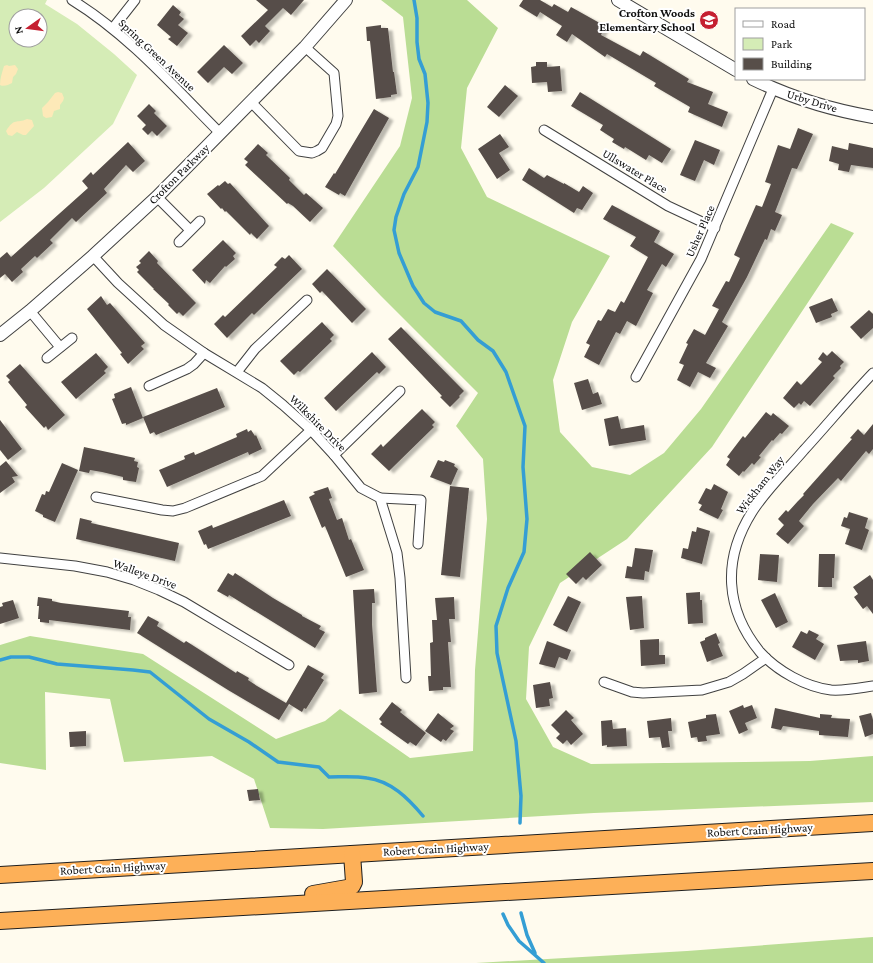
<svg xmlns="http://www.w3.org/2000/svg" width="873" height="963" viewBox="0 0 873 963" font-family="'Crimson Pro',serif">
<defs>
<filter id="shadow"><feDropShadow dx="4.5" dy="2.5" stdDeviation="1" flood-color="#0004"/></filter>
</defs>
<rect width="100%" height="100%" fill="#fffbee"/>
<path fill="#d5ecb6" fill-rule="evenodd" d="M0,0H47L45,4L77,24L114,54L137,75L113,124L44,188L0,222ZM16,16H40V40H16Z"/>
<g fill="#badd94">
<path d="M381,0H467L498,28L467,88L461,148L487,197L610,256L572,322L553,380L560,432L592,467L630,475L664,453L701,409L831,223L854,233L712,447L627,539L560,583L529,647L526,699L553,747L591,764L810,761L873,756V802L594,813L323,829L270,828L254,779L212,756L124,762L110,699L45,692L46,770L0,763V645L30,636L143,654L276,739L325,721L340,709L410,758L473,751L475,670L487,519L483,459L456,426L478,393L381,296L333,246L400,146L412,98L403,17Z"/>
<path d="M873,937V963H476L687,951Z"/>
</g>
<g fill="#fde9b8">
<path d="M7,65L9,66L15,65L18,69L16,74L13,77L12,83C8,85 4,87 0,85C0,78 2,73 4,66Z"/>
<path d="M58,92L62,93L64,98L63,101L60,105V109L54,111L52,117L46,118L43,116L42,108L48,102L55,93Z"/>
<path d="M27,119L32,120L34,126L26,135H23L17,132L12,136L8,135L6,131C15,117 16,124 27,119Z"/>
</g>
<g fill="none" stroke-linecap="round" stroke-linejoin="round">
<g stroke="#349ed4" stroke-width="3.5">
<path d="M414,0L417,18V42L419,59L425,74L428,103L427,122L418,167L404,194L396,217L394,230L399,253L413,286L424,303L435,312L461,321L478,340L493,351L506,372L525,426L523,467L527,519L524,552L508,588L496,626L497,653L516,741L521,796L520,823"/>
<path d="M0,660L11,657H29L57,664L133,670L150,672L209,719L249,742L278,762L319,767L329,777C342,777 355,776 367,778C391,781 408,798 423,816"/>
<path d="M521,913L527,935L535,953"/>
<path d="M503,914L508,925L519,941L544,963"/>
</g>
</g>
<g fill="#574e49" filter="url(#shadow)">
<path d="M256,0H304L291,15L283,8L265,26L270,31L259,43L256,40L250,46L241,36L268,10Z"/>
<path d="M523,0H540L552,7L554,4L568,12L571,7L605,26L601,35L640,56L643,51L689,79L687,82L713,92L708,104L728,112L722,127L688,112L690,107L654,86L656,83L607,54L605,57L572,34L567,42L556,35L562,26L540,12L537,17L519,6Z"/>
<path d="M173,5L181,12L179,15L184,19L178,25L188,33L177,46L168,39L171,37L157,25Z"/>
<path d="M381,25V28H388L393,72H394L397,94L391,95V97L376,99L370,41H367L366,27Z"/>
<path d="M224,45L243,63L232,74L224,67L208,83L197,72Z"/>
<path d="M536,62H547V67L560,66L562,91L548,92L547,82L532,83L531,67L536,66Z"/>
<path d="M505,85L518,96L499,117L487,107Z"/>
<path d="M580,92L671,149L662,163L649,155L646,160L625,147L624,149L612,142L614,139L600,130L603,125L571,106Z"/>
<path d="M149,104L156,111L154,113L167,126L157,136L152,131L148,135L142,129L146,125L137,116Z"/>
<path d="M374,109L389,118L345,196L340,193L339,195L325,187L334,173L335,174Z"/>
<path d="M798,128L813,134L797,169L792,168L775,212L782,215L775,231L771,229L767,240L765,239L747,277L722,322L728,326L706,363L716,368L710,378L698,372L690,387L677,380L684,365L679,363L688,344L686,343L694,329L705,335L719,309L712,306L726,281L729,282L740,258L734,255L756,205L762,207L771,184L765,182L778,145L790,149Z"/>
<path d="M500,134L509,147L499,153L510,170L497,179L478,149Z"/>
<path d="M695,140L720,150L714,165L704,160L695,181L680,175Z"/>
<path d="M128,142L145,161L133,172L126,165L104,189L107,193L76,222L72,218L50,240L53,243L37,258L35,256L21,269L23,272L12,282L5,274L0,278V258L7,252L11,257L50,222L88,188L82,181L91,172L93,175Z"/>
<path d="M849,143L873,148V168L851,165L849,172L838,170L839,164L829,161L832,146L848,150Z"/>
<path d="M258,144L268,153L266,155L290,178L289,180L304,195L306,193L323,208L310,222L293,206L288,203L287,204L245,165L248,162L244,159Z"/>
<path d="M529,168L544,178L547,175L564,184V183L579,192L583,186L593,193L582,210L577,208L574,213L522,180Z"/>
<path d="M225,181L228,184L230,183L269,226L257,239L251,233L250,235L226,211L225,212L222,208L221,209L207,194L218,185L219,186Z"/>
<path d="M612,205L660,231L654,242L674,254L666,267L662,264L654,278L647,290L653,293L636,326L627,321L620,334L616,332L599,365L584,357L590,345L586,343L598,320L601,321L608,309L615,312L621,301L624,303L648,257L630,246L636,237L603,219Z"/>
<path d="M223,240L236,253L233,256L235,259L226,267L225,266L210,283L206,280L205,284L192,270Z"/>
<path d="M149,251L158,261L157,263L196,303L183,316L179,312L177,314L168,305L169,304L153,289H154L137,272L139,270L136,267L141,263L139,261Z"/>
<path d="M289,255L302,269L254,315L252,313L227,338L214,324L223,315L225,317L277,267L274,265L282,257L285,259Z"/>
<path d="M327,269L366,309L352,323L322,291L320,293L312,284Z"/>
<path d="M101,296L107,305L110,303L145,343L141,346L144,349L128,364L120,354L122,353L87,309Z"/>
<path d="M832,298L838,311L831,314L832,317L816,323L809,307Z"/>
<path d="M869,310L873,314V328L861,339L850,327Z"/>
<path d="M322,322L334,335L330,339L332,341L300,372L298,371L294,375L280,361Z"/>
<path d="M401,327L464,391L459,396L460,397L450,407L440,397L442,396L388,339Z"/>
<path d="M832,351L844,362L840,366L841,368L833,376L835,378L810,406L804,401L801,405L799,403L794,408L783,398L797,381L801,385L822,362L818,359L823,352L827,356Z"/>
<path d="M372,352L386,367L379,374L377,372L336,411L324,398Z"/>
<path d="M96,353L108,367L104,371L106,373L76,399L61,382Z"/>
<path d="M20,364L65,415L48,430L46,426L44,428L25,407L27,405L8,382L10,380L6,376Z"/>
<path d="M588,379L593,394L598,392L602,404L582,410L574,383Z"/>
<path d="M131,387L143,418L126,425V423L122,424L112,399L115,398L114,394Z"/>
<path d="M217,388L225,407L156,435L154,432L150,434L143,417Z"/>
<path d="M422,409L435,422L432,425L434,427L389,471L371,454L381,444L383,447Z"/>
<path d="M766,412L771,416L773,413L789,426L782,434L780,433L773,441L772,440L759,456L761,457L754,465L752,463L744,472L743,471L739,476L726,465L730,459L727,457L743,436L745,438Z"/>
<path d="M618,416L621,429L644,425L646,440L609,446L604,419Z"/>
<path d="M0,420L22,449L8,460L0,450Z"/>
<path d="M873,424V449L869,454L866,451L841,481L838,478L813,504L799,521L804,526L788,544L776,534L784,525L778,519L786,510L788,512L798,501L804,495L803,494L852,439L850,438L858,429L864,435Z"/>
<path d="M247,429L248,432L251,430L255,436L256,435L262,449L249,455L248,452L167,487L159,470L185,459L184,456L194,452L195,455L237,437L236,434Z"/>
<path d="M84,447L135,458L134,461L138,462L137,467L139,468L136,482L123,480V477L102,472L90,470L89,473L79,471Z"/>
<path d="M438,460L444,462L445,460L455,464L454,466L458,469L451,485L430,477Z"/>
<path d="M6,461L18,476L12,477L15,482L0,493V466Z"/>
<path d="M62,463L78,470L55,522L43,517V515L35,511L42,494L45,495L46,491L49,492Z"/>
<path d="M714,484L728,492L721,509L723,510L718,519L699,510L702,505L698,503L706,488L711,490Z"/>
<path d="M450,486L469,488L460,577L441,575Z"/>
<path d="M328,487L332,498L329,499L337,520L342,518L349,540L351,539L364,570L346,577L325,526L322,528L309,497L315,494L313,492Z"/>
<path d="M284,500L291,516L208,549L206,544L204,545L198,531L212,525L213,528Z"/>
<path d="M849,512L868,518L865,528L869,530L862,550L845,544L850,529L841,526L844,517L847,518Z"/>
<path d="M80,518L92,521L91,523L179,543L175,561L76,539Z"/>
<path d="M697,527L710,531L702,564L681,558L683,548L688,549L692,531L696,532Z"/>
<path d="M635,548L653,550L649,572L645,571L644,580L625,578L627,566L632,567Z"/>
<path d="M590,552L602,565L586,580L583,577L576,584L566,574Z"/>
<path d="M760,554L779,555L777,582L758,580Z"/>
<path d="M819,554H835L834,578H832V587H818Z"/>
<path d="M228,573L233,576L235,573L273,598L302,615V616L321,626L319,629L325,632L315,648L229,595L228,597L217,591Z"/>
<path d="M870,575L873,580V614L867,606L863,609L854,597L858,594L853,587Z"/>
<path d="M374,589L375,603H372V624L377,692L359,694L353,590Z"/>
<path d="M700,592V600H702L703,623L688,624L686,593Z"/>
<path d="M775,593L788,622L776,628L761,600Z"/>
<path d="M568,596L581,602L567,632L553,625Z"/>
<path d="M642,596L644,628L630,630L626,597Z"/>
<path d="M38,597L52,599V601L61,603L129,611L128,617H131L130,630L49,620V623L40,622V619H38L39,606H37Z"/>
<path d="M454,597L455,619H449L451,642H448L451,687H443V690L429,691L428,676H431L430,643L433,642L432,620H437L435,598Z"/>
<path d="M13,600L19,618L0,624V607L3,606L2,603Z"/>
<path d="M148,616L159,622L157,626L184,643L186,641L236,673L237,671L249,678L248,680L257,686L286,703L308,665L324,674L321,678L324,680L306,709L304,708L302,712L289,704L279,720L228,690L137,633Z"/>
<path d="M809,630L819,635L816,639L824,644L815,660L792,647L801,631L807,634Z"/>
<path d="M716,633L720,643L718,644L723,656L707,662L700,642L705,640V638Z"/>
<path d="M659,639V655H665V664L641,666L640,640Z"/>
<path d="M547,641L571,650L567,660L559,657L555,668L539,664Z"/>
<path d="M866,641L869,661L858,663V660L840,661L837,645Z"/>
<path d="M550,682L553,698L549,699L550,706L536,708L533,685Z"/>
<path d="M392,702L402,710L400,712L426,733L416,746L410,742L408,744L380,724L382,722L379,719Z"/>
<path d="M743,705L744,708L752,705L757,718L745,723L748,730L739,734L729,711Z"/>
<path d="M775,708L820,718V714L832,715L831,718L850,719L848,737L819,735V731L783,726L781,730L771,728Z"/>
<path d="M566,710L574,718L571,720L583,734L571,745L567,740L563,744L556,738L560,734L551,725Z"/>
<path d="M438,713L454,726L450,729L454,731L446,741L443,739L441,742L425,731Z"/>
<path d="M871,713L873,720V734L865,737L859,716Z"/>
<path d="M716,714L720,734L706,736L707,741L698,742L697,737L691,738L688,722L706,718V715Z"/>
<path d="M671,718L672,731H668L670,747L662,748L660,737L649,738L647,721Z"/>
<path d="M612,720L613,729L626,728L627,746L607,747V745L602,746L601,721Z"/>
<path d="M86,731V746L70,747L69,732Z"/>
<path d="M258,789L260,800L249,801L247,790Z"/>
</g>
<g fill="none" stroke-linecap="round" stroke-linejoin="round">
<g stroke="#414141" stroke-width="11">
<g id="minor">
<path d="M72,0C129,35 173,86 220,133"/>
<path d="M113,28L135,0"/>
<path d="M251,102L299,151L312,153L317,151L322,148L336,124L338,116L334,73L305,47"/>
<path d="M544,130L668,206L715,228"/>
<path d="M157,197L190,230"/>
<path d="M179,242L200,221"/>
<path d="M93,256L118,283L164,325L204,353L262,388L283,405L311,430L334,455L361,488L380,498L397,553L400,578L406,678"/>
<path d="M30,311L60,347"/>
<path d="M47,358L72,338"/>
<path d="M237,372L255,349L307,300"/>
<path d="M873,373C849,398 827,425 804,450C787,470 766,490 752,512C722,560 725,609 760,652C777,671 806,687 831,690C845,691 859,688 873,686"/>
<path d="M636,377L701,259L773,89"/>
<path d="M149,386L187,369L194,364L204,353"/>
<path d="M334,455L400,391"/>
<path d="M96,497L162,510L173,511L185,508L262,476L311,430"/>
<path d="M380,498L421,500L418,544"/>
<path d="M0,558L75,566L107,572L134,580L159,590L184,602L289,665"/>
<path d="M604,682L632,692L643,693L702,690L729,682L743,674L766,658"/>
</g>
</g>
<g stroke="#414141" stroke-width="14">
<g id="tertiary">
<path d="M618,0L736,70"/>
<path d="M753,79C790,97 832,110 873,117"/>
<path d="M0,335L30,311L93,256L157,197L305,47L346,0"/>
</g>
</g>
<g stroke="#1f1f1f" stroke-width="18">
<g id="trunk">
<path d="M0,875L873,823"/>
<path d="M313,894L347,888L352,886L354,882L352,854"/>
<path d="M0,921L873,871"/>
</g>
</g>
<use href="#minor" stroke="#fff" stroke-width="9"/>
<use href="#tertiary" stroke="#fff" stroke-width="12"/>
<use href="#trunk" stroke="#fdb058" stroke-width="16"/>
</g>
<defs>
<g id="school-disc" transform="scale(1)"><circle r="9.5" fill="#c51f31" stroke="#fff"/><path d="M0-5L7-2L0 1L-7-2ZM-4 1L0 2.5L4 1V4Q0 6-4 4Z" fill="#fff"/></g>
</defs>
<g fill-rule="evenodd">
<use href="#school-disc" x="709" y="20"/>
</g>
<g text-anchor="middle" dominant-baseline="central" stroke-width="4" stroke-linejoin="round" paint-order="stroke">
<g font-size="12" font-weight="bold" fill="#0e0e0e" stroke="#fff" text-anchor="end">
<text x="695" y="13">Crofton Woods<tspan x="695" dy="14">Elementary School</tspan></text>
</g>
<g font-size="12" fill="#0e0e0e" stroke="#fff">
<text transform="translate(157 55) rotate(43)">Spring Green Avenue</text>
<text transform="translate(812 101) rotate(17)">Urby Drive</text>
<text transform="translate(635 171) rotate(31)">Ullswater Place</text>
<text transform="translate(179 174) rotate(-45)">Crofton Parkway</text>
<text transform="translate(700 231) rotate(-66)">Usher Place</text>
<text transform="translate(318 423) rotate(45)">Wilkshire Drive</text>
<text transform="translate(760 485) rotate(-52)">Wickham Way</text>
<text transform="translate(145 574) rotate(20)">Walleye Drive</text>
<text transform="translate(760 830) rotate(-3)">Robert Crain Highway</text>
<text transform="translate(436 849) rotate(-3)">Robert Crain Highway</text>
<text transform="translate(113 868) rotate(-3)">Robert Crain Highway</text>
</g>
</g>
<rect x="735" y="8" width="130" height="72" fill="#ffffff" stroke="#9f9f9f"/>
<rect x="743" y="21" width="20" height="6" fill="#ffffff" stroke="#9f9f9f"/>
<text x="771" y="28" font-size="12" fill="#0e0e0e">Road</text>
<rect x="743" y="38" width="20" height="12" fill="#d5ecb6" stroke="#9f9f9f"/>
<text x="771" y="48" font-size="12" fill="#0e0e0e">Park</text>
<rect x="743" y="58" width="20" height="12" fill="#574e49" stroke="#9f9f9f"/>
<text x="771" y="68" font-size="12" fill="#0e0e0e">Building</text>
<g transform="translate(28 28) rotate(256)"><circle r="19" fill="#ffffff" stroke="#9f9f9f"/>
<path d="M0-3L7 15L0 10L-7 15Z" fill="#c51f31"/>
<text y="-6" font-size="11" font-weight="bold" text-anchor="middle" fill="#0e0e0e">N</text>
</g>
</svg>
